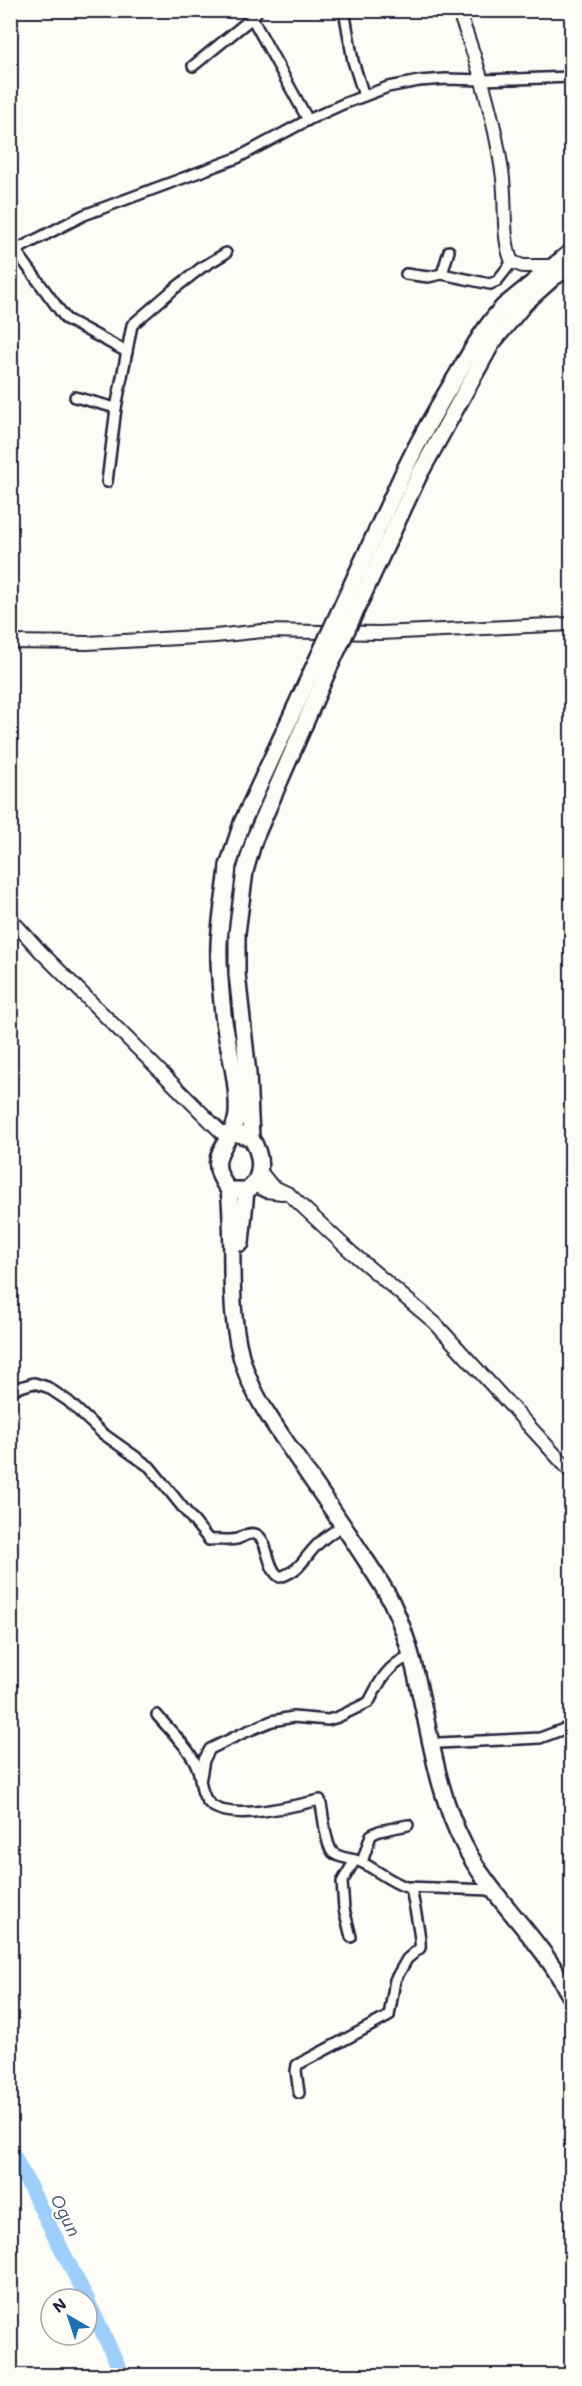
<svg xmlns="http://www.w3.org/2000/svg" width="582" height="2386" viewBox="0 0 582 2386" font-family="Mali,sans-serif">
<rect width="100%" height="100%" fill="#fdfcf7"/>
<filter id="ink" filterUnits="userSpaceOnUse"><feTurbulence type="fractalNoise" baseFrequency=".0167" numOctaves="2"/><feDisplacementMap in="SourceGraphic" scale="12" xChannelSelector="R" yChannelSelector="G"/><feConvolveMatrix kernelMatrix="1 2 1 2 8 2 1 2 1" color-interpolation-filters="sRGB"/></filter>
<g filter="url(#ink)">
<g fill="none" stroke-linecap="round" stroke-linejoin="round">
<g stroke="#9dcffa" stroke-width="15">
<path d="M10,2148L87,2299"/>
<path d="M87,2299L123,2376"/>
</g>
<g stroke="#22223b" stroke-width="14">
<g id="minor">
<path d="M344,10L353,61L364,96"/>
<path d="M252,18L308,120"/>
<path d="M193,66L252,18L258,10"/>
<path d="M16,251L66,319L127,352"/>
<path d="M10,253L84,215L237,158L308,120L343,104L388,87L419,81L446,79L483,80L572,77"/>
<path d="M406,274L428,277L442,274L490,284L497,281L512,262"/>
<path d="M442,274L449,251"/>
<path d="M75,397L116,408"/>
<path d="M107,482L116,408L132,325L174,289L201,268L226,253"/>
<path d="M10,1390L34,1383L47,1387L68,1401L102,1433L150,1467L209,1540C217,1539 229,1541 237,1539C243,1537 248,1532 255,1534C269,1538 266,1569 280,1577C303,1569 303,1558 319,1543C326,1536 335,1531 342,1525"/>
<path d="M157,1715C170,1731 190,1748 197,1767C202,1779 199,1791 208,1802C227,1824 295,1805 320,1800C324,1815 324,1837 331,1850C336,1859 353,1858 361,1862C377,1870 389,1881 406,1887L491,1890"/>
<path d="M439,1743L540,1738L572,1726"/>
<path d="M201,1777L204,1760L210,1749L243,1733L272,1721L293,1717L328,1720L338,1717L369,1702C379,1682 388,1665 410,1656"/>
<path d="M362,1862L371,1835L379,1831L408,1825"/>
<path d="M351,1937L344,1909L342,1882L355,1860"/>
<path d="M299,2093L296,2071L297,2065L389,2016L395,1980L407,1959L420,1948C422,1937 413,1902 411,1887"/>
</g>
</g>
<g stroke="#22223b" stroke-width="16">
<g id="tertiary">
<path d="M458,10C478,63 494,115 502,171C507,200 501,236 512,262L523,266H552L553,270"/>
<path d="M10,642L87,643L215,636L262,631L380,633L572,624"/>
<path d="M10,918L41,952L227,1138"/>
<path d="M260,1171L272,1186L289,1194L351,1252L435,1323L572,1473"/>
<path d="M254,1185L266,1191L282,1193"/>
</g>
</g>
<g stroke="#22223b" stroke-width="20">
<g id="primary">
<path d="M405,469C421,436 438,406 457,375C471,351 485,326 504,306L572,251"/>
<path d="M419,475L492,343L525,303L554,277L572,266"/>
<path d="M228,866C226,892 220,918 219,944C218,967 221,991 223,1014C227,1047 239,1080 237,1114C235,1143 200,1155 229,1190H248C264,1176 262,1155 251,1138L235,1133L230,1134"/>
<path d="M245,871L237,933V974L248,1074L251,1138"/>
<path d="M229,1190C236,1250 225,1312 245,1369C255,1398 273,1423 290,1448C312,1480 334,1512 356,1545C368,1564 382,1583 392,1603C428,1679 425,1770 464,1845C493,1902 546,1942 572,2001"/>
<path d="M241,1243L246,1190"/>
</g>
</g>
<use href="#minor" stroke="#fdfcf7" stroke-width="9"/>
<use href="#tertiary" stroke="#fdfcf7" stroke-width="12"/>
<use href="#primary" stroke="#fdfcf7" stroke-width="15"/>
<g stroke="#22223b" stroke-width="20" stroke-linecap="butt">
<g id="primary-bridge">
<path d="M228,866L242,823L405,469"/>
<path d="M245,871L254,840L329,668L419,475"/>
</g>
</g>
<use href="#primary-bridge" stroke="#fdfcf7" stroke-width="15"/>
</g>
</g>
<g text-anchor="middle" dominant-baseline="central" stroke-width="4.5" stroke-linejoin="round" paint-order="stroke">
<g font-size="18" font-style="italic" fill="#475674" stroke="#fdfcf7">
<text transform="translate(66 2215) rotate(63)">Ogun</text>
</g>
</g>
<rect width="582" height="2386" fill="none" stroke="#fdfcf7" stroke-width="36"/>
<rect x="18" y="18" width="546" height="2350" fill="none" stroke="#22223b" stroke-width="2" filter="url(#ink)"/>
<g transform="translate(69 2317) rotate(321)"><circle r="28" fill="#fdfcf7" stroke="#a5a5ac" stroke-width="1.5"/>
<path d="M0-4.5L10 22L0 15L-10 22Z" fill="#1f6fb2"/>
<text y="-9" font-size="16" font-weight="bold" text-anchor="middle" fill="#22223b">N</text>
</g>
</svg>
